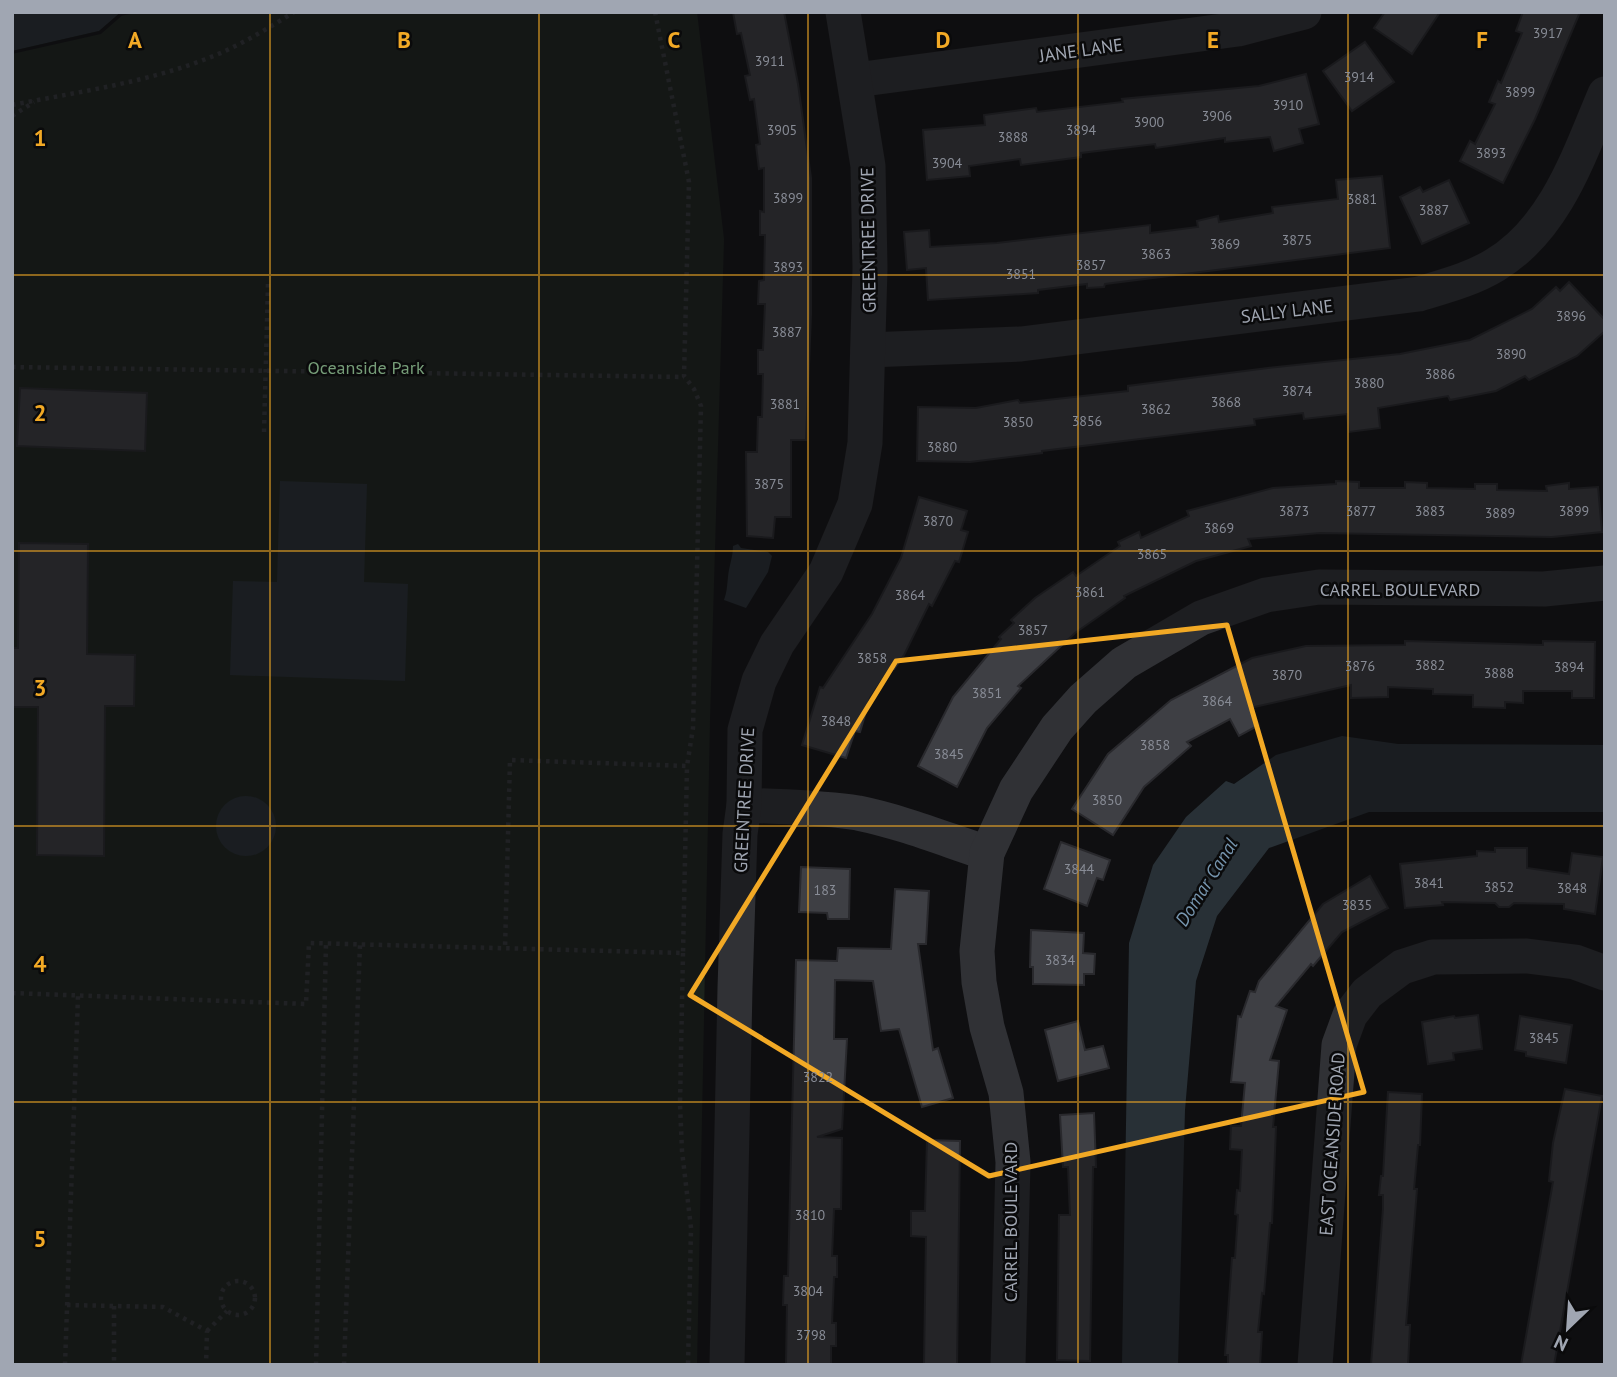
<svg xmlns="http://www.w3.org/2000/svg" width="1617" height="1377" viewBox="0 0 1617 1377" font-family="'PT Sans',sans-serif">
<rect width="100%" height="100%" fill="#0f0f11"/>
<path fill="#1c231c" d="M141,12H697L724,239L710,719L697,1365H12V37Z"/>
<g fill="#283036">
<path d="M12,12H121L99,31L12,51Z"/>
<path d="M280,481L367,484L364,582L408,584L405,681L230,675L233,581L277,582Z"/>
<path d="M738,544L741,548L768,552L772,556L768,572L746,608L724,600C727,592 727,586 728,577C729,566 733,557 733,546Z"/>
<path d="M1342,736L1398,744L1605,745V812H1369L1269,848L1217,916L1196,981L1185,1110L1178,1365H1122L1129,943L1153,865L1186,817L1226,781L1234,784L1276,755Z"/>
<circle cx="246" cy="826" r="30"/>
</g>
<path fill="#0f0f11" d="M121,12L125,13L101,34L12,54V51L99,31Z"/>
<g fill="#3e3f44" stroke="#29292d" stroke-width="2">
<path d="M733,12H784L798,84L811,178V314L806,440H791V517H775L773,538L747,536L746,452H757L758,417H762L763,374H758V350H763L765,304H758L759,281L764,280L765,235H760V211L764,212V168L759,169L756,145L760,144L754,99L750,100L745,76L750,75L741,33L737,34Z"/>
<path d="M1385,12H1440L1412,54L1374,28Z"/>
<path d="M1523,12H1580L1535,119L1503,183L1460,161L1470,141L1475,144L1495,104L1489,102L1498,81L1501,83L1522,33L1516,31Z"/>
<path d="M1365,42L1394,82L1352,111L1323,71Z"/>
<path d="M1306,74L1319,124L1299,129L1303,143L1274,151L1270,137L1225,142V138L1156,148L1155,144L1081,153V157L1021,165L1020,159L969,166L970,176L927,180L923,130L985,125L984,115L1036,108L1037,112L1123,102L1122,99L1259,86Z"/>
<path d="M1382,176L1390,248L1105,284L1104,287L1087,288V284L1038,290V293L928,300L926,268L907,270L904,232L929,230L930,247L997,243L1150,225V233L1198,227L1197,221L1218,216L1219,222L1273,213L1272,207L1338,199L1336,180Z"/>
<path d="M1449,180L1469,223L1422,244L1400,197L1420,187L1423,192Z"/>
<path d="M1569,282L1605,320V331L1577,356L1529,380L1525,376L1496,391L1450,400L1448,396L1378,408L1380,428L1349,432L1347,414L1304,419L1303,413L1254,419L1255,425L1042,451V453L970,462L917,461L918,407L976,408L1018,400L1020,403L1128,391V386L1268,368L1400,354L1470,340L1532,309L1556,287L1560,291Z"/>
<path d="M20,388L147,393L145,451L17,446Z"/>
<path d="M1336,481L1359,482V488H1405V482L1427,483V488L1475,489V484H1497V490L1547,491L1546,486L1569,483V489L1598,487L1602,532L1552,537L1320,533L1248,539L1251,546L1196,561L1124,596L1125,598L1075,633L1018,686L1021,688L987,728L957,787L918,766L953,697L1001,639L999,637L1014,623L1011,620L1035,598L1073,572L1076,576L1120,546L1118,542L1139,532L1141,538L1189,516L1187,511L1273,488L1336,484Z"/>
<path d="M919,497L967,511L961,530L968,532L959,562L955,561L932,606L929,604L904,655L894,669L891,667L870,698L860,732L855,731L846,758L802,745L820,687L823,688L872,614L901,558Z"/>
<path d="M19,543L88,544L87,654L135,655L134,706H105L104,856L37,855L38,707H12V648H18Z"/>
<path d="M1405,641L1543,645V641L1595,642L1594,698H1572V691H1523V703L1505,702V708L1473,707V695L1433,694V689L1388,687V697L1351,698V685L1250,708L1259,725L1239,736L1230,719L1187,742L1191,746L1144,787L1113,835L1072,809L1108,754L1171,700L1252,658L1306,646L1405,645Z"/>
<path d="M1061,842L1110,860L1103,880L1097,878L1087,906L1044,889Z"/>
<path d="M1495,848H1527V868L1569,874L1572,853L1603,857L1595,914L1564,909V904L1514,903L1509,907H1499L1495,903L1442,902L1443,905L1405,908L1400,864L1477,856V851L1495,852Z"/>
<path d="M801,867L850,869L849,919H828L827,913L799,912Z"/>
<path d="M1370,876L1388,908L1342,932L1313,966L1311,964L1276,1006L1287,1010L1270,1060L1279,1061L1273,1127H1276L1272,1223H1270L1264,1294L1262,1293L1258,1332H1262L1260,1365H1228V1355H1225L1232,1258H1235L1238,1215L1235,1214L1237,1190L1240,1191L1242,1150L1230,1149L1231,1126H1241L1245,1083L1231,1082L1238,1016L1241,1017L1250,991L1255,992L1259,981L1323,904Z"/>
<path d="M895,889L929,891L926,944H918L933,1050L938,1048L953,1098L922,1107L899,1029L881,1031L873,981L835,980L834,1039H847L842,1129L817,1137L842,1138L841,1209H834L832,1256H837V1277H834L832,1323H836V1346H831V1365H786L787,1305H783L784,1276H788L796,960L837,961L838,948L891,949Z"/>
<path d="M1031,930L1084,933L1083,953L1095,954L1094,974H1084V985L1033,984V967H1030Z"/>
<path d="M1478,1015L1482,1049L1453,1053L1454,1060L1428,1064L1422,1022L1454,1016L1455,1018Z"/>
<path d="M1520,1016L1572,1025L1566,1063L1526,1056V1052L1515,1050Z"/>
<path d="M1078,1021L1085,1050L1103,1046L1109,1068L1058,1081L1045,1030Z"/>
<path d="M1565,1089L1602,1096L1554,1365H1521L1553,1182L1549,1181L1553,1143Z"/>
<path d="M1388,1092L1422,1094L1420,1145H1418L1414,1189H1417L1406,1325H1410L1408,1365H1371L1383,1209V1195H1379L1381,1176H1383Z"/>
<path d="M1094,1113L1096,1167H1093L1090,1361L1057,1360L1059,1215H1070L1068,1167H1063L1060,1115Z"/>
<path d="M927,1140L960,1141L957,1365H924L926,1237L911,1236V1211H925Z"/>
</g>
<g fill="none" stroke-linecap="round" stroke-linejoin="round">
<g stroke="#36383c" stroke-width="4.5" stroke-dasharray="3.5 5" stroke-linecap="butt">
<path d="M655,12L689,182L684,376L694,389L701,406L693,728L687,766"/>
<path d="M12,105C83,91 157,81 223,52C247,41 272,26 294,12"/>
<path d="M12,116L34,102"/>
<path d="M12,367L684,377"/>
<path d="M264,432L268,284"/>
<path d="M683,953L680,1104L682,1151L691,1228L688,1365"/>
<path d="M12,993L306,1004L309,943L683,953L687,766L510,760L505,948"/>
<circle cx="238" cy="1298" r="17"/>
<path d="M67,1305L163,1307L207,1331L206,1365"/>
<path d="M114,1306V1365"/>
<path d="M207,1331L227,1311"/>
<path d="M65,1365L78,996"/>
<path d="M316,1365L326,944"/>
<path d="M344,1365L360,945"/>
</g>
<g stroke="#303135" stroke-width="35">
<path d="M856,80L1238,29L1304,12"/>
<path d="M868,350L1021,344L1419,294C1445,286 1472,279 1495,265C1556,228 1579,155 1605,94"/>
<path d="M744,805C782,807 821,807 858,813C902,822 944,839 987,853"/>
<path d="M727,1365L735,988L740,834L744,805L745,730L759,681L777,644L826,572L855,504L865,443L870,268L868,166L843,12"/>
<path d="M1008,1365L1013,1162L1006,1093L987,1027L979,982L977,951L987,853L1016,790L1057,728L1083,699L1124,663L1201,618L1266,595L1319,587L1544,589L1605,583"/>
<path d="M1315,1365L1339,1045L1350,1015L1367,993L1402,967L1433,957L1527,956L1575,962L1605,973"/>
</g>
</g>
<path d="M0 0H1617V1377H0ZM1227,625L1364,1092L989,1176L690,995L896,661Z" fill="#0f0f11" fill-opacity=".55" fill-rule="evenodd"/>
<path fill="none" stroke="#f2a925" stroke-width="5" stroke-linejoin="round" d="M1227,625L1364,1092L989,1176L690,995L896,661Z"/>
<path fill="none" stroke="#f2a925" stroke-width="2" stroke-opacity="0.55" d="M270,12V1365M539,12V1365M808,12V1365M1078,12V1365M1348,12V1365M12,275H1605M12,551H1605M12,826H1605M12,1102H1605"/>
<g text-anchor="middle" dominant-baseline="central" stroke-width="5" stroke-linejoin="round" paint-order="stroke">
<g font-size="14" fill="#888c96">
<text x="1548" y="33">3917</text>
<text x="770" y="61">3911</text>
<text x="1359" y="77">3914</text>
<text x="1520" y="92">3899</text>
<text x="1288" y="105">3910</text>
<text x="1217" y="116">3906</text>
<text x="1149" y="122">3900</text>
<text x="782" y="130">3905</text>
<text x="1081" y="130">3894</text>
<text x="1013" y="137">3888</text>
<text x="1491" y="153">3893</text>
<text x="947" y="163">3904</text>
<text x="788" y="198">3899</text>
<text x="1362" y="199">3881</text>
<text x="1434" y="210">3887</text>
<text x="1297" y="240">3875</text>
<text x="1225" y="244">3869</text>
<text x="1156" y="254">3863</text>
<text x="1091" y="265">3857</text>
<text x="788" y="267">3893</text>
<text x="1021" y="274">3851</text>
<text x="1571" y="316">3896</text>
<text x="787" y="332">3887</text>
<text x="1511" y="354">3890</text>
<text x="1440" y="374">3886</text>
<text x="1369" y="383">3880</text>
<text x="1297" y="391">3874</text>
<text x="1226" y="402">3868</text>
<text x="785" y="404">3881</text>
<text x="1156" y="409">3862</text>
<text x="1087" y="421">3856</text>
<text x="1018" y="422">3850</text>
<text x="942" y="447">3880</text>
<text x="769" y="484">3875</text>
<text x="1294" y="511">3873</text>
<text x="1361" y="511">3877</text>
<text x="1430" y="511">3883</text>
<text x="1574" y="511">3899</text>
<text x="1500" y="513">3889</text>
<text x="938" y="521">3870</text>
<text x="1219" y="528">3869</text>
<text x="1152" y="554">3865</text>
<text x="1090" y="592">3861</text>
<text x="910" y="595">3864</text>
<text x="1033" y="630">3857</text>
<text x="872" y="658">3858</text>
<text x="1430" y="665">3882</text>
<text x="1360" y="666">3876</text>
<text x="1569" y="667">3894</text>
<text x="1499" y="673">3888</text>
<text x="1287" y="675">3870</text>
<text x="987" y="693">3851</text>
<text x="1217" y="701">3864</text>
<text x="836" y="721">3848</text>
<text x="1155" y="745">3858</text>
<text x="949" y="754">3845</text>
<text x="1107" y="800">3850</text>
<text x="1079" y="869">3844</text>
<text x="1429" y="883">3841</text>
<text x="1499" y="887">3852</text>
<text x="1572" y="888">3848</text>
<text x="825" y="890">183</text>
<text x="1357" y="905">3835</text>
<text x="1060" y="960">3834</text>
<text x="1544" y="1038">3845</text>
<text x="818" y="1077">3822</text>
<text x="810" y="1215">3810</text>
<text x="808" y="1291">3804</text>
<text x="811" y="1335">3798</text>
</g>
<g font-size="18" fill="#a0a6b2" stroke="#0a0a0b">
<text transform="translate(1081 50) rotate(-8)">JANE LANE</text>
<text transform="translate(868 240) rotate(-91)">GREENTREE DRIVE</text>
<text transform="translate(1287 311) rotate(-7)">SALLY LANE</text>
<text x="1400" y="589">CARREL BOULEVARD</text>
<text transform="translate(744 800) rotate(-87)">GREENTREE DRIVE</text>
<text transform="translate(1332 1144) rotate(-86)">EAST OCEANSIDE ROAD</text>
<text transform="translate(1010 1222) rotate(-90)">CARREL BOULEVARD</text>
</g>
<g font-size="18" fill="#769d78" stroke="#0a0a0b">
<text x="366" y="367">Oceanside Park</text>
</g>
<g font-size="19" font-style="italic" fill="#7695ae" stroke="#0a0a0b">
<text transform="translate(1206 882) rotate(-58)">Domar Canal</text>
</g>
</g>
<g font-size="23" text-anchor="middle" font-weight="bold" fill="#f2a925" stroke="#0a0a0b" stroke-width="5" stroke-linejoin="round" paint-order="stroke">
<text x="135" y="48">A</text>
<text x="404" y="48">B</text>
<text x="674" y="48">C</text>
<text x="943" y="48">D</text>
<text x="1213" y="48">E</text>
<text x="1482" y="48">F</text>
<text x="40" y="146">1</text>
<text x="40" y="421">2</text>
<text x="40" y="696">3</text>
<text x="40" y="972">4</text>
<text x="40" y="1247">5</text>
</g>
<rect width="1617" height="1377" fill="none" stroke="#a0a6b2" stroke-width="28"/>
<g transform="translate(1568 1328) rotate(205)" stroke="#0a0a0b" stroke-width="5" paint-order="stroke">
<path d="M0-5L12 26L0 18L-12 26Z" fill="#a0a6b2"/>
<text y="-10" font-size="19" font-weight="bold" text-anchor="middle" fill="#a0a6b2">N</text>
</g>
</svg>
